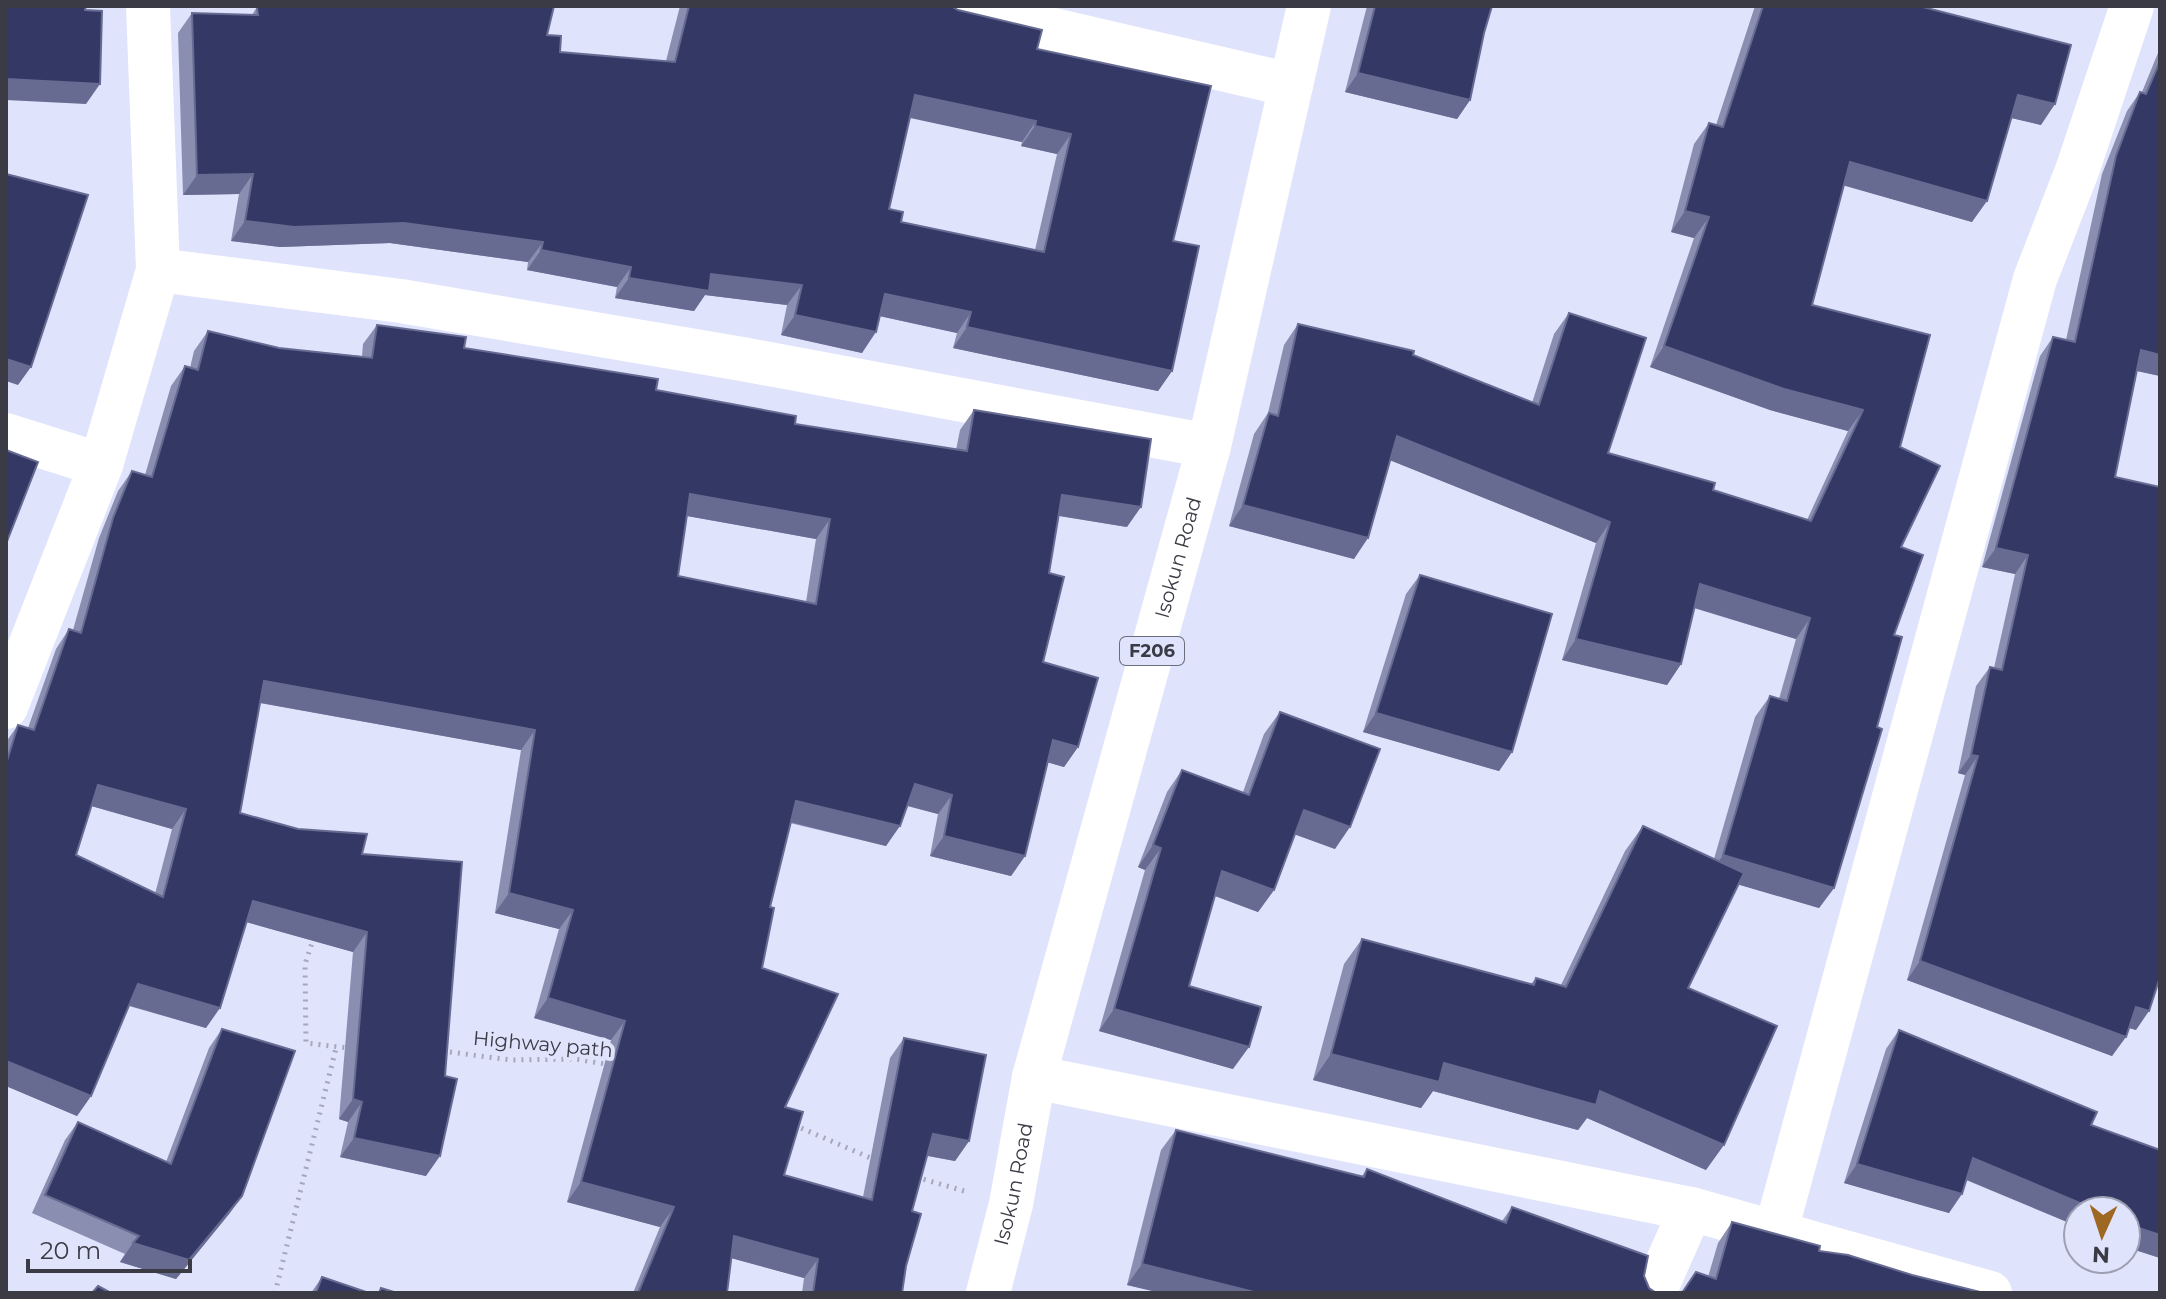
<svg xmlns="http://www.w3.org/2000/svg" width="2166" height="1299" viewBox="0 0 2166 1299" font-family="Montserrat,sans-serif">
<rect width="100%" height="100%" fill="#dfe3fc"/>
<g fill="none" stroke-linecap="round" stroke-linejoin="round">
<g stroke="#a5a8bb" stroke-width="5" stroke-dasharray="2 6" stroke-linecap="butt">
<path d="M314,937L305,964L306,1043L348,1048"/>
<path d="M442,1051L511,1060L576,1059L611,1065"/>
<path d="M794,1125L873,1159"/>
<path d="M916,1177L964,1191"/>
<path d="M275,1293L336,1048"/>
</g>
<g stroke="#fff" stroke-width="44">
<path d="M950,6L1291,85"/>
<path d="M158,270L401,301L742,359L1209,446"/>
<path d="M6,435L101,465"/>
<path d="M6,707L101,465L158,270L148,6"/>
<path d="M1034,1077L1691,1209L1990,1293"/>
<path d="M1775,1234L2035,279L2078,168L2132,6"/>
<path d="M1654,1293L1691,1209"/>
</g>
<path stroke="#fff" stroke-width="44" id="s1" d="M988,1293L1011,1204L1034,1077L1209,446L1309,6"/>
</g>
<g fill="#8a8eb0" fill-rule="evenodd">
<path d="M680,6H951L1037,49L1173,241L1172,371L1158,391L953,348L957,333L880,316L862,353L781,335L787,305L705,295L694,311L615,298L617,287L527,270L528,262L390,243L280,247L231,241L239,194L183,195L178,33L192,13L252,15L257,7L547,35L560,52L666,61ZM910,117L1022,142L1021,146L1057,154L1035,250L901,222L889,209Z"/>
<path d="M1367,6H1492L1484,33L1470,100L1457,119L1345,92Z"/>
<path d="M1755,6H1919L2041,125L2011,118L1972,222L1844,185L1812,305L1900,447L1901,547L1894,635L1834,888L1819,908L1738,884L1688,988L1706,1170L1587,1118L1578,1130L1433,1091L1421,1108L1313,1080L1344,964L1362,939L1531,984L1536,978L1561,985L1625,851L1643,826L1714,859L1755,717L1770,696L1779,699L1796,639L1694,608L1681,664L1667,685L1562,660L1596,543L1390,460L1354,559L1229,526L1254,434L1268,413L1284,345L1298,324L1413,355L1532,403L1554,334L1569,313L1608,453L1713,490L1807,520L1848,431L1770,410L1650,367L1694,238L1671,232L1694,144L1709,123L1716,125Z"/>
<path d="M2160,48V376L2137,371L2115,477L2136,1030L2129,1028L2112,1056L1907,980L1965,775L1958,773L1976,686L1990,667L1994,668L2015,574L1982,567L2040,356L2053,337L2066,340L2102,174L2127,111L2140,92H2142Z"/>
<path d="M377,325L464,348L656,390L795,424L956,450L960,430L974,410L1127,527L1059,516L1049,573L1043,662L1078,747L1064,767L1048,762L1025,856L1011,876L930,856L938,814L907,806L886,846L790,823L770,907L762,968L785,1107L784,1175L863,1197L890,1058L904,1038L969,1141L955,1161L927,1156L912,1211L902,1293H802L804,1278L731,1258L727,1293H633L660,1227L567,1202L611,1040L534,1018L559,929L495,913L521,750L260,703L240,813L362,854L426,1176L340,1157L348,1122L339,1119L353,952L246,922L206,1028L129,1006L91,1096L77,1116L6,1086V742L18,725L28,728L56,649L69,629L73,630L99,538L118,491L132,471L145,475L171,386L185,366L190,368L194,351L208,331L279,348L362,356L363,344ZM687,516L816,539L806,602L678,576ZM92,806L172,829L155,894L76,855Z"/>
<path d="M1420,575L1512,752L1499,771L1363,732L1406,594Z"/>
<path d="M1280,712L1335,849L1295,834L1274,890L1258,912L1215,896L1189,986L1233,1069L1099,1031L1145,870L1138,867L1167,792L1182,770L1243,792L1264,734Z"/>
<path d="M222,1029L242,1196L229,1214L176,1279L120,1262L125,1254L32,1213L65,1140L78,1122L166,1162L209,1048Z"/>
<path d="M1899,1030L2091,1125L2160,1150V1258L2126,1247V1211H2078V1232L2070,1229L2072,1224L1966,1180L1949,1213L1844,1183L1886,1049Z"/>
<path d="M1176,1130L1362,1176L1367,1169L1502,1221L1512,1207L1644,1276L1649,1288L1656,1293H1161L1127,1285L1161,1150Z"/>
<path d="M1732,1222L1819,1251L1912,1275L1681,1293L1696,1272L1708,1277L1718,1243Z"/>
<path d="M322,1277L369,1293H311Z"/>
</g>
<g fill="#676b92">
<path d="M1358,73L1470,100L1457,119L1345,92Z"/>
<path d="M6,79L100,84L86,104L6,100Z"/>
<path d="M915,95L1036,121L1022,142L901,116Z"/>
<path d="M2018,95L2055,104L2041,125L2003,116Z"/>
<path d="M1035,126L1071,134L1057,154L1021,146Z"/>
<path d="M1850,162L1987,201L1972,222L1835,183Z"/>
<path d="M253,174L239,194L183,195L197,175Z"/>
<path d="M1685,211L1709,217L1694,238L1671,232Z"/>
<path d="M245,221L404,223L543,242L528,262L390,243L280,247L231,241Z"/>
<path d="M541,250L631,267L617,287L527,270Z"/>
<path d="M711,274L802,285L787,305L705,295L694,311L615,298L629,278Z"/>
<path d="M885,294L971,312L957,333L870,314Z"/>
<path d="M795,315L876,332L862,353L781,335Z"/>
<path d="M967,327L1172,371L1158,391L953,348Z"/>
<path d="M1664,346L1863,410L1848,431L1770,410L1650,367Z"/>
<path d="M2141,350L2160,355V376L2128,369Z"/>
<path d="M6,359L31,367L18,385L6,381Z"/>
<path d="M1397,436L1610,522L1596,543L1382,457Z"/>
<path d="M690,494L830,519L816,539L676,514Z"/>
<path d="M1062,495L1141,507L1127,527L1048,514Z"/>
<path d="M1243,505L1368,538L1354,559L1229,526Z"/>
<path d="M1996,548L2028,555L2015,574L1982,567Z"/>
<path d="M1700,584L1810,618L1796,639L1685,605Z"/>
<path d="M1576,639L1681,664L1667,685L1562,660Z"/>
<path d="M264,681L535,730L521,750L250,701Z"/>
<path d="M1376,713L1512,752L1499,771L1363,732Z"/>
<path d="M1053,740L1078,747L1064,767L1039,760Z"/>
<path d="M1971,755L1978,756L1965,775L1958,773Z"/>
<path d="M915,784L952,795L938,814L901,804Z"/>
<path d="M98,785L186,809L172,829L84,804Z"/>
<path d="M796,801L900,826L886,846L782,820Z"/>
<path d="M1304,810L1350,827L1335,849L1288,832Z"/>
<path d="M944,836L1025,856L1011,876L930,856Z"/>
<path d="M1153,845L1161,848L1145,870L1138,867Z"/>
<path d="M1723,855L1834,888L1819,908L1709,876Z"/>
<path d="M1222,871L1274,890L1258,912L1207,893Z"/>
<path d="M509,893L573,910L559,929L495,913Z"/>
<path d="M253,901L367,932L353,952L239,920Z"/>
<path d="M1920,961L2126,1037L2112,1056L1907,980Z"/>
<path d="M138,984L220,1008L206,1028L124,1004Z"/>
<path d="M548,998L625,1021L611,1040L534,1018Z"/>
<path d="M2136,1007L2149,1011L2136,1030L2123,1026Z"/>
<path d="M1114,1009L1249,1047L1233,1069L1099,1031Z"/>
<path d="M1331,1054L1444,1063L1600,1091L1724,1145L1706,1170L1587,1118L1578,1130L1433,1091L1421,1108L1313,1080Z"/>
<path d="M6,1061L91,1096L77,1116L6,1086Z"/>
<path d="M353,1099L362,1102L348,1122L339,1119Z"/>
<path d="M933,1134L969,1141L955,1161L919,1154Z"/>
<path d="M354,1138L440,1156L426,1176L340,1157Z"/>
<path d="M1973,1158L2085,1205L2081,1211H2078V1216L2072,1224L1960,1177Z"/>
<path d="M1857,1164L1962,1194L1949,1213L1844,1183Z"/>
<path d="M581,1182L674,1207L660,1227L567,1202Z"/>
<path d="M242,1196L229,1214L176,1279L120,1262L133,1243Z"/>
<path d="M2078,1218V1232L2070,1229Z"/>
<path d="M2126,1224L2160,1235V1258L2126,1247Z"/>
<path d="M734,1236L818,1259L804,1278L720,1255Z"/>
<path d="M1142,1264L1258,1293H1161L1127,1285Z"/>
</g>
<g fill="#343865" stroke="#676b92" stroke-width="2" fill-rule="evenodd">
<path d="M6,6H86L85,10L102,11L100,84L6,79Z"/>
<path d="M299,6H554L547,35L561,36L560,52L675,62L689,6H951L958,10L1042,30L1037,49L1211,86L1173,241L1199,246L1172,371L967,327L971,312L885,294L876,332L795,315L802,285L711,274L709,291L629,278L631,267L541,250L543,242L404,223L294,227L245,221L253,174L197,175L192,13L258,15L257,7ZM915,95L1036,121L1035,126L1071,134L1044,252L901,222L903,212L889,209Z"/>
<path d="M1375,6H1492L1484,33L1470,100L1358,73Z"/>
<path d="M1763,6H1919L2071,45L2055,104L2018,95L1987,201L1850,162L1812,305L1930,335L1900,447L1940,466L1901,547L1923,555L1894,635L1902,637L1877,727L1882,729L1834,888L1723,855L1770,696L1787,701L1810,618L1700,584L1681,664L1576,639L1610,522L1397,436L1368,538L1243,505L1269,413L1278,416L1298,324L1414,351L1413,355L1539,405L1569,313L1646,338L1608,453L1715,483L1713,490L1811,521L1863,410L1784,389L1664,346L1709,217L1685,211L1709,123L1723,127Z"/>
<path d="M2160,61V355L2141,350L2115,477L2160,487V977L2149,1011L2136,1007L2126,1037L1920,961L1978,756L1971,755L1990,667L2002,670L2028,555L1996,548L2053,337L2075,342L2116,156L2140,92L2146,94Z"/>
<path d="M6,174L88,195L31,367L6,359Z"/>
<path d="M377,325L466,337L464,348L658,379L656,390L796,416L795,424L967,451L974,410L1151,439L1141,507L1062,495L1049,573L1064,577L1043,662L1098,678L1078,747L1053,740L1025,856L944,836L952,795L915,784L900,826L796,801L770,907L774,908L762,968L838,994L785,1107L803,1112L784,1175L872,1200L904,1038L986,1055L969,1141L933,1134L912,1211L921,1214L906,1266L902,1293H813L818,1259L734,1236L727,1293H638L674,1207L581,1182L625,1021L548,998L573,910L509,893L535,730L264,681L240,813L298,829L367,834L362,854L462,862L445,1076L457,1079L440,1156L354,1138L362,1102L353,1099L367,932L253,901L220,1008L138,984L91,1096L6,1061V764L18,725L34,730L69,629L81,633L113,518L132,471L152,477L185,366L198,370L208,331L279,348L372,358ZM690,494L830,519L816,604L678,576ZM98,785L186,809L163,897L76,855Z"/>
<path d="M6,450L38,462L6,544Z"/>
<path d="M1420,575L1552,614L1512,752L1376,713Z"/>
<path d="M1280,712L1380,749L1350,827L1304,810L1274,890L1222,871L1189,986L1261,1007L1249,1047L1114,1009L1161,848L1153,845L1182,770L1249,795Z"/>
<path d="M1643,826L1744,873L1688,988L1777,1026L1724,1145L1600,1091L1596,1105L1444,1063L1439,1082L1331,1054L1362,939L1534,985L1536,978L1566,987Z"/>
<path d="M222,1029L295,1051L242,1196L189,1260L133,1243L139,1236L45,1195L78,1122L171,1164Z"/>
<path d="M1899,1030L2097,1112L2091,1125L2160,1150V1235L2126,1224V1211L2084,1210L2085,1205L1973,1158L1962,1194L1857,1164Z"/>
<path d="M1176,1130L1364,1177L1367,1169L1506,1223L1512,1207L1648,1256L1644,1276L1649,1288L1656,1293H1258L1142,1264Z"/>
<path d="M1732,1222L1820,1246L1819,1251L1848,1255L1912,1275L1984,1293H1682L1696,1272L1716,1279Z"/>
<path d="M322,1277L369,1293H316Z"/>
<path d="M98,1286L111,1293H92Z"/>
<path d="M381,1288L397,1293H379Z"/>
</g>
<g text-anchor="middle" dominant-baseline="central" stroke-width="8" stroke-linejoin="round" paint-order="stroke">
<rect fill="#dfe3fc" stroke="#6c6d7c" stroke-width="2" x="1120" y="637" width="64" height="28" rx="6"/>
<g font-size="18" font-weight="bold" fill="#3a3b45">
<text x="1152" y="651">F206</text>
</g>
<g font-size="20" fill="#3a3b45" stroke="#dfe3fc">
<text stroke="none"><textPath href="#s1" startOffset="760">Isokun Road</textPath></text>
<text transform="translate(543 1044) rotate(5)">Highway path</text>
<text stroke="none"><textPath href="#s1" startOffset="112">Isokun Road</textPath></text>
</g>
</g>
<rect width="2166" height="1299" fill="none" stroke="#3a3b45" stroke-width="16"/>
<g transform="translate(2102 1235) rotate(183)"><circle r="38" fill="#dfe3fc" stroke="#9da0b3" stroke-width="2"/>
<path d="M0-6L14 30L0 20L-14 30Z" fill="#9e6722"/>
<text y="-12" font-size="22" font-weight="bold" text-anchor="middle" fill="#3a3b45">N</text>
</g>
<path d="M28 1259v12h162v-12" fill="none" stroke="#3a3b45" stroke-width="4"/>
<text x="40" y="1259" font-size="24" fill="#3a3b45" stroke="#dfe3fc" stroke-width="6" paint-order="stroke">20 m</text>
</svg>
